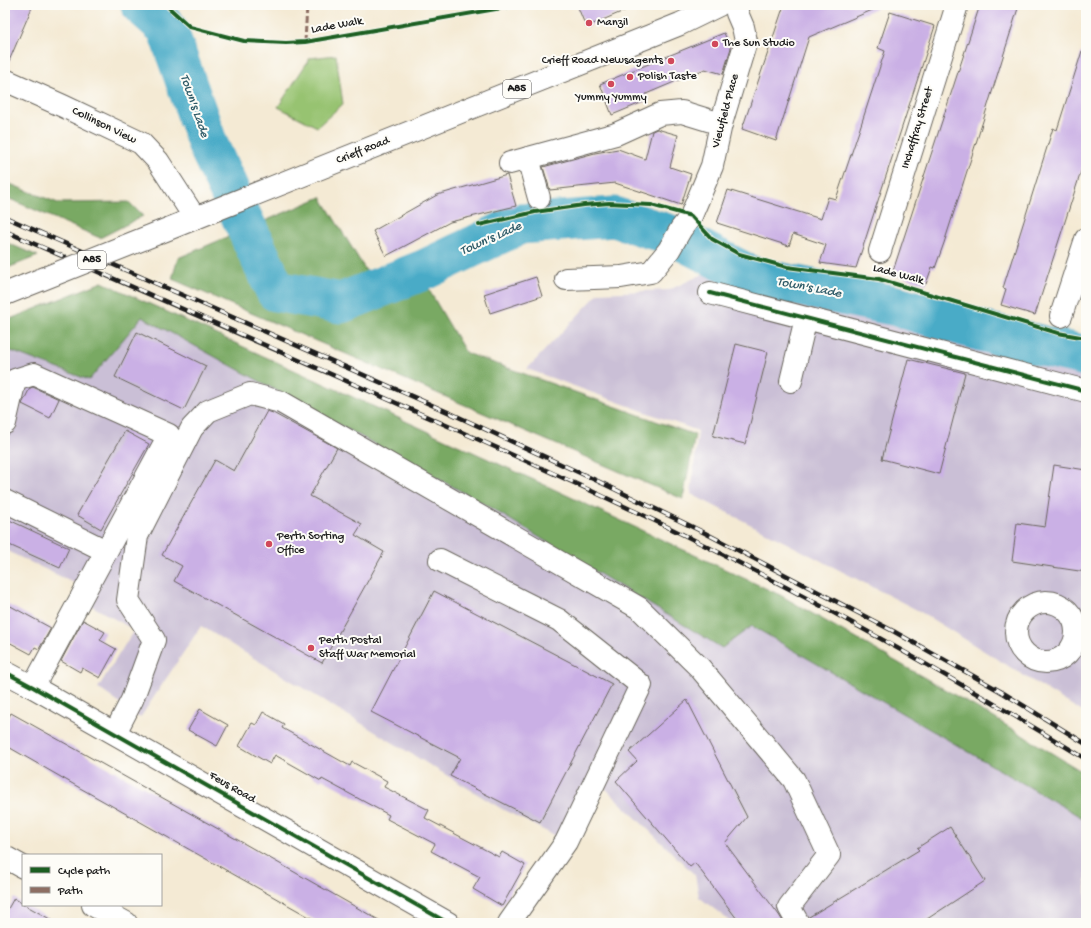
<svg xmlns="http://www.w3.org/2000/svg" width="1091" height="928" viewBox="0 0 1091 928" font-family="'Gochi Hand',sans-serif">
<rect width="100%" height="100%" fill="#fdfcf7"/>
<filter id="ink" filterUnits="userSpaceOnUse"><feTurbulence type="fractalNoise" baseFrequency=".025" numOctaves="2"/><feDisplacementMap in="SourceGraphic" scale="8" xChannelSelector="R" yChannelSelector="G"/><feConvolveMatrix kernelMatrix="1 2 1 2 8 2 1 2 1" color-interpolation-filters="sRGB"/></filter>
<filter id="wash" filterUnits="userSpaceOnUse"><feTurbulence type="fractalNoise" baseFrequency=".012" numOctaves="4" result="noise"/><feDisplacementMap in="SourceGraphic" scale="16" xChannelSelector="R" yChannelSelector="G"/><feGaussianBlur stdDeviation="0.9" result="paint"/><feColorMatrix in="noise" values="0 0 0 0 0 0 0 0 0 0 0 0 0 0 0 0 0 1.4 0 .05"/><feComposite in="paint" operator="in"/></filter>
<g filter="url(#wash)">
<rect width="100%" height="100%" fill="#f4ead4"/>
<g fill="#cabfd6">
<path d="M718,267L1086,367V714L919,611L691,494L698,431L527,369L599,293L669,290Z"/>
<path d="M142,317L481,502L722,648L752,626L1086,820V923H732L699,897L695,875L600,783L573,845L502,809L201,626L140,718L98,688L134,630L85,602L91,591L5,550V352L11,351L89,380Z"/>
</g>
<path fill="#97c371" stroke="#5a7046" d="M336,55L343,104L317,127L278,107L310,58Z"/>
<g fill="#79a963" stroke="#4a6240">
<path d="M5,182L58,203L129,202L143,216L100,238L5,197Z"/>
<path d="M321,197L368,274L426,285L466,353L695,435L683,499L172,279L178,258Z"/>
<path d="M5,242L38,256L5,269Z"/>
<path d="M102,282L547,486L780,595L986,713L1086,774V820L752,626L722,648L481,502L142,317L89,380L11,351L5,352V321Z"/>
</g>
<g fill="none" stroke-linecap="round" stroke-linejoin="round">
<path stroke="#48abc7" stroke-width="41" d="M141,5L167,28L208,145L276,291L341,303L426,269L520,224L614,217L674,236L753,277L897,306L981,331L1086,356"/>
</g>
<g id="blocks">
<g fill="#cab0e5">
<path d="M5,5H33L6,68H5Z"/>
<path d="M577,5H638L586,27Z"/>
<path d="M784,5H884L809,37L776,141L742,129Z"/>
<path d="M980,5H1019L983,121L944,243L935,268L932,267L926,284L892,274Z"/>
<path d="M890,12L935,26L856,268L820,263L826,245L793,234L789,246L717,223L728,190L821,219L828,197L836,199L859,131L885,51L878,48Z"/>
<path d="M724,33L731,48L723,74L705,69L646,94L648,100L612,115L600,84Z"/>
<path d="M1082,51H1086V156L1035,315L1001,305L1006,289L1003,288L1053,128L1057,130Z"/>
<path d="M657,129L678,135L670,167L691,174L681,205L615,183L550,190L543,167L595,153L618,149L645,159L652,131Z"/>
<path d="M507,175L516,206L450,222L386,256L373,231L437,195Z"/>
<path d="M536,277L542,296L490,313L484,294Z"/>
<path d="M137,332L206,366L184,410L115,377Z"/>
<path d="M736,344L768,352L745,444L713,436Z"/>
<path d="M908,359L965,373L939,474L882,459Z"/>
<path d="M33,387L59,399L50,418L22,404L30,388Z"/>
<path d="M267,411L273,413L337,448L310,496L362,524L355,535L384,552L322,663L174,581L182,566L162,555L215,460L234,471Z"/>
<path d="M125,431L149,444L101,529L77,515Z"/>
<path d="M1054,465L1086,470V572L1012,561L1017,523L1045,527Z"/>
<path d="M5,518L69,548L60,568L5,543Z"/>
<path d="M434,591L612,684L540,822L450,776L460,758L371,712Z"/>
<path d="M5,603L51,628L39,649L35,647L31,654L5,640Z"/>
<path d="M83,620L105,632L100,640L116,649L100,678L82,668L80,672L61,661Z"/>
<path d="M687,700L747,817L725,843L779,915L784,923H740L695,863L690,867L616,781L637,761L629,752Z"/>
<path d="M200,709L228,725L217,746L188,730Z"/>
<path d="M263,712L284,724L282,728L350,766L352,762L387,781L384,787L429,810L425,818L499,857L502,852L525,865L502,906L473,889L480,877L431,851L435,844L387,819L389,815L322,779L321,781L275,755L270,764L239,746L252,723L256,725Z"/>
<path d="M11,713L245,844L384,923H320L80,788L5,745V724Z"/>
<path d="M950,827L985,881L921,923H810L809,917L919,850L917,848Z"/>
<path d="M14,898L23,904V905H25L57,923H5V914Z"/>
</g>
</g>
</g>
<g filter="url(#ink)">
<use href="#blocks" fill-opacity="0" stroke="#68645c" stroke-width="1"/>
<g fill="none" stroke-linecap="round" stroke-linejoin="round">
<g stroke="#68645c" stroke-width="24">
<g id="minor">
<path d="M5,80L63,106L141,143L158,161L195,218"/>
<path d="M528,158L539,198"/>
<path d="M510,163L616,134L660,114L682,112L721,124"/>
<path d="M880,251L957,5"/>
<path d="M566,279L621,277L651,272L669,250L681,229L691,216L712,166L721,124L746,41L743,27L737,13V5"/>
<path d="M710,293L1086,391"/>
<path d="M1061,316L1086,239"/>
<path d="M791,381L806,318"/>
<path d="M5,423L15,380L34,374L169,435L33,687"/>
<path d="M5,501L106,551"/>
<path d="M440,560L559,620L641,685L566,842L509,923"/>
<circle cx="1046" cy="632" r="30"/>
<path d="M5,672L33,687L448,923"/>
<path d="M115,733L132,700L154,640L128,600L137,536L192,428L208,411L250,394L281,402L639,608L700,668L794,780L829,855L789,907L798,923"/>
<path d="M5,857L23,867"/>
<path d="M93,905L126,923"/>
</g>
</g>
<g stroke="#68645c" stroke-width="24">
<g id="major">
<path d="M158,233L680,24L719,5"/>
<path d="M5,294L25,286"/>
</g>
</g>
<use href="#minor" stroke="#fff" stroke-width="22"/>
<use href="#major" stroke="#fff" stroke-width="22"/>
<g stroke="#1c1c1c" stroke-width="4.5">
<g id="rail">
<path d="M5,217L450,413L604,484L705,533L893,631L1000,691L1086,744"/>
<path d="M5,231C129,285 253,339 376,394C479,440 583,485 684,535C822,603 955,679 1086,759"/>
</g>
</g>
<use href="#rail" stroke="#fdfcf7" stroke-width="3" stroke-dasharray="9" stroke-linecap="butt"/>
<g stroke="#68645c" stroke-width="24" stroke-linecap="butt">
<path id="major-bridge" d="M25,286L158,233"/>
</g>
<use href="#major-bridge" stroke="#fff" stroke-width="22"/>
<path stroke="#8d6e63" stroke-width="3" stroke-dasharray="6 3" stroke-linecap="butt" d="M305,42L307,5"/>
<g stroke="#fdfcf7" stroke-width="6">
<g id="cycleway">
<path d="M166,5L190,27L244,41L286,43L305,42L519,5"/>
<path d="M479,225L535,212L584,205L609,203L651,205L691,216L712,239L739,254L787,267L879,279L1058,333L1086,338"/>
<path d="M710,293L1086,391"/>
<path d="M5,672L33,687L448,923"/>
</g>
</g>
<use href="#cycleway" stroke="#1b5e20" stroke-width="4"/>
</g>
</g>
<g fill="#d1495b" stroke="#fdfcf7" stroke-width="1.5">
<circle cx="589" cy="23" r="4"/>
<circle cx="715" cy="44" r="4"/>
<circle cx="671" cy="61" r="4"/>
<circle cx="630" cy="77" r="4"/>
<circle cx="611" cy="84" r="4"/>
<circle cx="269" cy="544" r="4"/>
<circle cx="311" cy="648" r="4"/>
</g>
<g text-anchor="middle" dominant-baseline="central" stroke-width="4" stroke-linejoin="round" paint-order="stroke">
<g fill="#fdfcf7" stroke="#605f5e" stroke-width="1">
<rect x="503" y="80" width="28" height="18" rx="3"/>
<rect x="78" y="251" width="28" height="18" rx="3"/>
</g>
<g font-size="11" font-weight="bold" fill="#1c1c1c">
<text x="517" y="89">A85</text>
<text x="92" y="260">A85</text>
</g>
<g font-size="12" fill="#1c1c1c" stroke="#fdfcf7" text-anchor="start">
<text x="597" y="23">Manzil</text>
<text x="723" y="44">The Sun Studio</text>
<text x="663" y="61" text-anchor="end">Crieff Road Newsagents</text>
<text x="638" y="77">Polish Taste</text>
<text x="611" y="98" text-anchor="middle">Yummy Yummy</text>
<text x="277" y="537">Perth Sorting<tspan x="277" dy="14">Office</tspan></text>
<text x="319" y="641">Perth Postal<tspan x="319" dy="14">Staff War Memorial</tspan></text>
</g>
<g font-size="12" fill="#1c1c1c" stroke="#fdfcf7">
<text transform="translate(337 26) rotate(-10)">Lade Walk</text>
<text transform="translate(726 111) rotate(-75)">Viewfield Place</text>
<text transform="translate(104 126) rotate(26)">Collinson View</text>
<text transform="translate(918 128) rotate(-73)">Inchaffray Street</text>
<text transform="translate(363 151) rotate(-22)">Crieff Road</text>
<text transform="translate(898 275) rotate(15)">Lade Walk</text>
<text transform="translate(232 788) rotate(30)">Feus Road</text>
</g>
<g font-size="13" font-style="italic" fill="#305c69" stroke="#fdfcf7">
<text transform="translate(194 106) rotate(71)">Town's Lade</text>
<text transform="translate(491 239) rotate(-24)">Town's Lade</text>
<text transform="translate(809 288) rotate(11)">Town's Lade</text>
</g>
</g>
<rect width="1091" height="928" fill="none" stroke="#fdfcf7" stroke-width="20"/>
<rect x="22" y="854" width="140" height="52" fill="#fdfcf7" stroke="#a3a29f"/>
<rect x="30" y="867" width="20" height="6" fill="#1b5e20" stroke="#a3a29f"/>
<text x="58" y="874" font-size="12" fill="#1c1c1c">Cycle path</text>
<rect x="30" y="887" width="20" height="6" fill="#8d6e63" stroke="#a3a29f"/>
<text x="58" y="894" font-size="12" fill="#1c1c1c">Path</text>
</svg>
